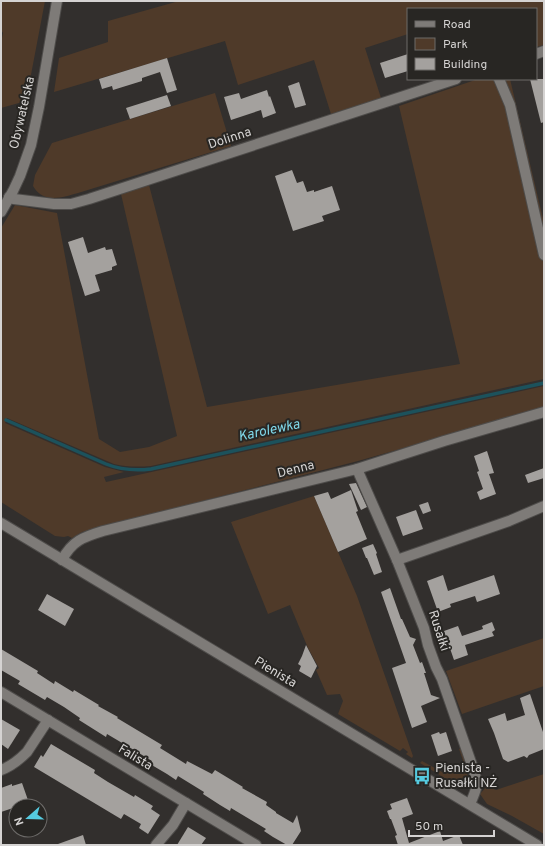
<svg xmlns="http://www.w3.org/2000/svg" width="545" height="846" viewBox="0 0 545 846" font-family="Overpass,sans-serif">
<rect width="100%" height="100%" fill="#322f2d"/>
<g fill="#4f3a29">
<path d="M1,1H45L26,101L1,108V43L3,33L1,30Z"/>
<path d="M179,1H544V45L536,47V9H408V34L365,48L381,98L331,114L314,60L238,85L225,41L54,92L59,58L108,42V21Z"/>
<path d="M478,79H510L544,223V379L151,466C138,467 126,467 114,464L7,418L5,423L105,467L124,472L104,477L106,482L544,386V408L358,461L93,529L82,532L72,538L68,536L64,537L55,536L1,502V228L15,205L57,213L99,439L120,452L149,447L177,436L121,194L149,185L207,407L460,364L399,106Z"/>
<path d="M215,93L231,146L78,193C67,196 50,202 40,194C37,192 35,189 33,186L35,175L52,143Z"/>
<path d="M314,496L357,596L413,756L412,758L406,754L408,752L403,748L400,751L338,714L343,701L340,694L327,695L316,670L319,668L308,648L290,605L268,614L231,522Z"/>
<path d="M544,638V686L462,714L446,671Z"/>
<path d="M461,748L469,771L467,773L469,784L465,788H461L420,763L422,761L442,772L465,766L459,749Z"/>
<path d="M544,774V834L512,816L487,804L480,794L487,786L496,790Z"/>
</g>
<g fill="none" stroke-linecap="round" stroke-linejoin="round">
<path stroke="#1c525c" stroke-width="3.5" d="M6,420L106,464C121,470 135,471 151,469L544,383"/>
</g>
<g fill="#a4a19e">
<path d="M408,54V71L385,78L380,63Z"/>
<path d="M167,58L177,90L167,93L160,72L142,78V81L113,90L112,86L102,89L99,79Z"/>
<path d="M530,79H544V122L541,123Z"/>
<path d="M299,82L306,105L295,108L288,86Z"/>
<path d="M267,90L269,97L270,96L276,113L263,118L261,110L231,120L224,97L239,93L241,99Z"/>
<path d="M167,95L171,106L130,119L126,108Z"/>
<path d="M292,170L297,183L303,181L307,192L314,190V192L332,186L340,210L322,216L324,221L293,231L275,176Z"/>
<path d="M83,237L88,253L105,247L106,250L112,249L117,265L112,267V270L95,275L100,291L85,296L68,242Z"/>
<path d="M487,451L494,473L489,474L496,494L480,500L477,492L483,489L477,472L479,471L474,456Z"/>
<path d="M544,468V478L528,483L525,475Z"/>
<path d="M356,483L367,507L361,510L349,484Z"/>
<path d="M351,490L358,511L356,512L367,539L338,552L314,496L328,492L331,499Z"/>
<path d="M428,502L431,511L423,514L419,505Z"/>
<path d="M416,510L423,529L403,536L396,517Z"/>
<path d="M373,544L377,553L376,554L382,572L374,575L367,558H366L362,548Z"/>
<path d="M443,575L448,591L494,575L500,594L477,602L475,596L450,604L451,607L438,612L427,581Z"/>
<path d="M390,588L401,619H402L410,637L416,639L413,645L420,663L422,662L426,673H424L431,695L440,698L421,706L427,722L412,728L392,668L406,663L381,592Z"/>
<path d="M47,594L74,609L65,626L38,610Z"/>
<path d="M492,622L495,630L492,632L494,636L465,645L468,655L454,660L444,631L458,626L462,636L483,629L482,626Z"/>
<path d="M306,645L317,666L311,678L299,671L301,666L298,664L302,656Z"/>
<path d="M1,649L38,671L37,673L54,684L55,681L73,692L74,690L99,705L98,706L118,717L117,718L162,745L160,748L186,764L187,761L212,774L215,770L243,787L242,788L267,802L266,805L276,812V813L293,823L297,815L301,831L292,845H287L273,837L264,831L266,829L231,808L230,811L220,805L203,794L204,792L178,776L176,780L167,774L150,764L152,761L134,750L107,734L106,737L79,720L80,718L64,707L47,697L45,700L18,684L20,681L1,670Z"/>
<path d="M530,694L544,735V749L529,755L527,758L524,756L508,762L503,759L494,733L488,719L505,713L507,721L525,715L520,698Z"/>
<path d="M1,719L20,730L8,749L1,744Z"/>
<path d="M439,732L440,734L446,732L452,751L438,756L431,735Z"/>
<path d="M51,744L95,770L94,773L108,782L134,797L135,795L153,806L151,809L160,815L148,834L139,828L141,824L124,814L121,819L34,767L41,755L43,757Z"/>
<path d="M22,783L29,803L20,806H16V807L1,812V788L12,784V786Z"/>
<path d="M407,798L413,814L402,818L409,843L440,831L443,841L459,835L463,845H398L395,836L397,835L391,819H390L387,811L392,809L390,804Z"/>
<path d="M188,827L206,838L201,845H177Z"/>
<path d="M83,835L86,845H58V844Z"/>
</g>
<g fill="none" stroke-linecap="round" stroke-linejoin="round">
<g stroke="#4e4c4a" stroke-width="12">
<g id="minor">
<path d="M536,54L544,51"/>
<path d="M499,79L510,105L544,255"/>
<path d="M9,197L14,199L54,204H71L89,199L456,79"/>
<path d="M1,212L13,191L20,176L31,145L39,107L57,1"/>
<path d="M357,469L397,560L424,628L428,645L436,667L442,679L473,768C479,786 477,788 470,804"/>
<path d="M1,523L537,845"/>
<path d="M62,560C72,541 83,537 103,531L357,469L444,441L544,412"/>
<path d="M397,560L509,521L544,506"/>
<path d="M1,692L256,845"/>
<path d="M1,770C12,766 19,760 27,752L48,720"/>
<path d="M156,845L173,825L186,803"/>
</g>
</g>
<use href="#minor" stroke="#7e7b78" stroke-width="10"/>
</g>
<defs>
<g id="bus-bare" transform="scale(1.38)"><path d="M-5-6H5V4H4V6H2V4H-2V6H-4V4H-5ZM-3.5-4V0h7V-4ZM-3.5 1.2v1.5H-2V1.2ZM2 1.2v1.5H3.5V1.2Z" fill="#55cadf" stroke="#282623" stroke-width="2.5" paint-order="stroke"/></g>
</defs>
<g fill-rule="evenodd">
<use href="#bus-bare" x="422" y="776"/>
</g>
<g text-anchor="middle" dominant-baseline="central" stroke-width="4" stroke-linejoin="round" paint-order="stroke">
<g font-size="13" fill="#d5d3d2" stroke="#282623">
<text transform="translate(23 113) rotate(-77)">Obywatelska</text>
<text transform="translate(230 139) rotate(-18)">Dolinna</text>
<text transform="translate(296 470) rotate(-14)">Denna</text>
<text transform="translate(438 631) rotate(72)">Rusałki</text>
<text transform="translate(275 673) rotate(31)">Pienista</text>
<text transform="translate(135 758) rotate(31)">Falista</text>
</g>
<g font-size="13" fill="#d5d3d2" stroke="#282623" text-anchor="start">
<text x="435" y="769">Pienista -<tspan x="435" dy="15">Rusałki NŻ</tspan></text>
</g>
<g font-size="14" font-style="italic" fill="#80d8e9" stroke="#282623">
<text transform="translate(269 431) rotate(-12)">Karolewka</text>
</g>
</g>
<rect width="545" height="846" fill="none" stroke="#d5d3d2" stroke-width="4"/>
<rect x="407" y="8" width="130" height="72" fill="#282623" stroke="#6d6b69"/>
<rect x="415" y="21" width="20" height="6" fill="#7e7b78" stroke="#6d6b69"/>
<text x="443" y="28" font-size="12" fill="#d5d3d2">Road</text>
<rect x="415" y="38" width="20" height="12" fill="#4f3a29" stroke="#6d6b69"/>
<text x="443" y="48" font-size="12" fill="#d5d3d2">Park</text>
<rect x="415" y="58" width="20" height="12" fill="#a4a19e" stroke="#6d6b69"/>
<text x="443" y="68" font-size="12" fill="#d5d3d2">Building</text>
<g transform="translate(28 818) rotate(250)"><circle r="19" fill="#282623" stroke="#6d6b69"/>
<path d="M0-3L7 15L0 10L-7 15Z" fill="#55cadf"/>
<text y="-6" font-size="11" font-weight="bold" text-anchor="middle" fill="#d5d3d2">N</text>
</g>
<path d="M409 830v6h85v-6" fill="none" stroke="#d5d3d2" stroke-width="2"/>
<text x="415" y="830" font-size="12" fill="#d5d3d2" stroke="#282623" stroke-width="3" paint-order="stroke">50 m</text>
</svg>
